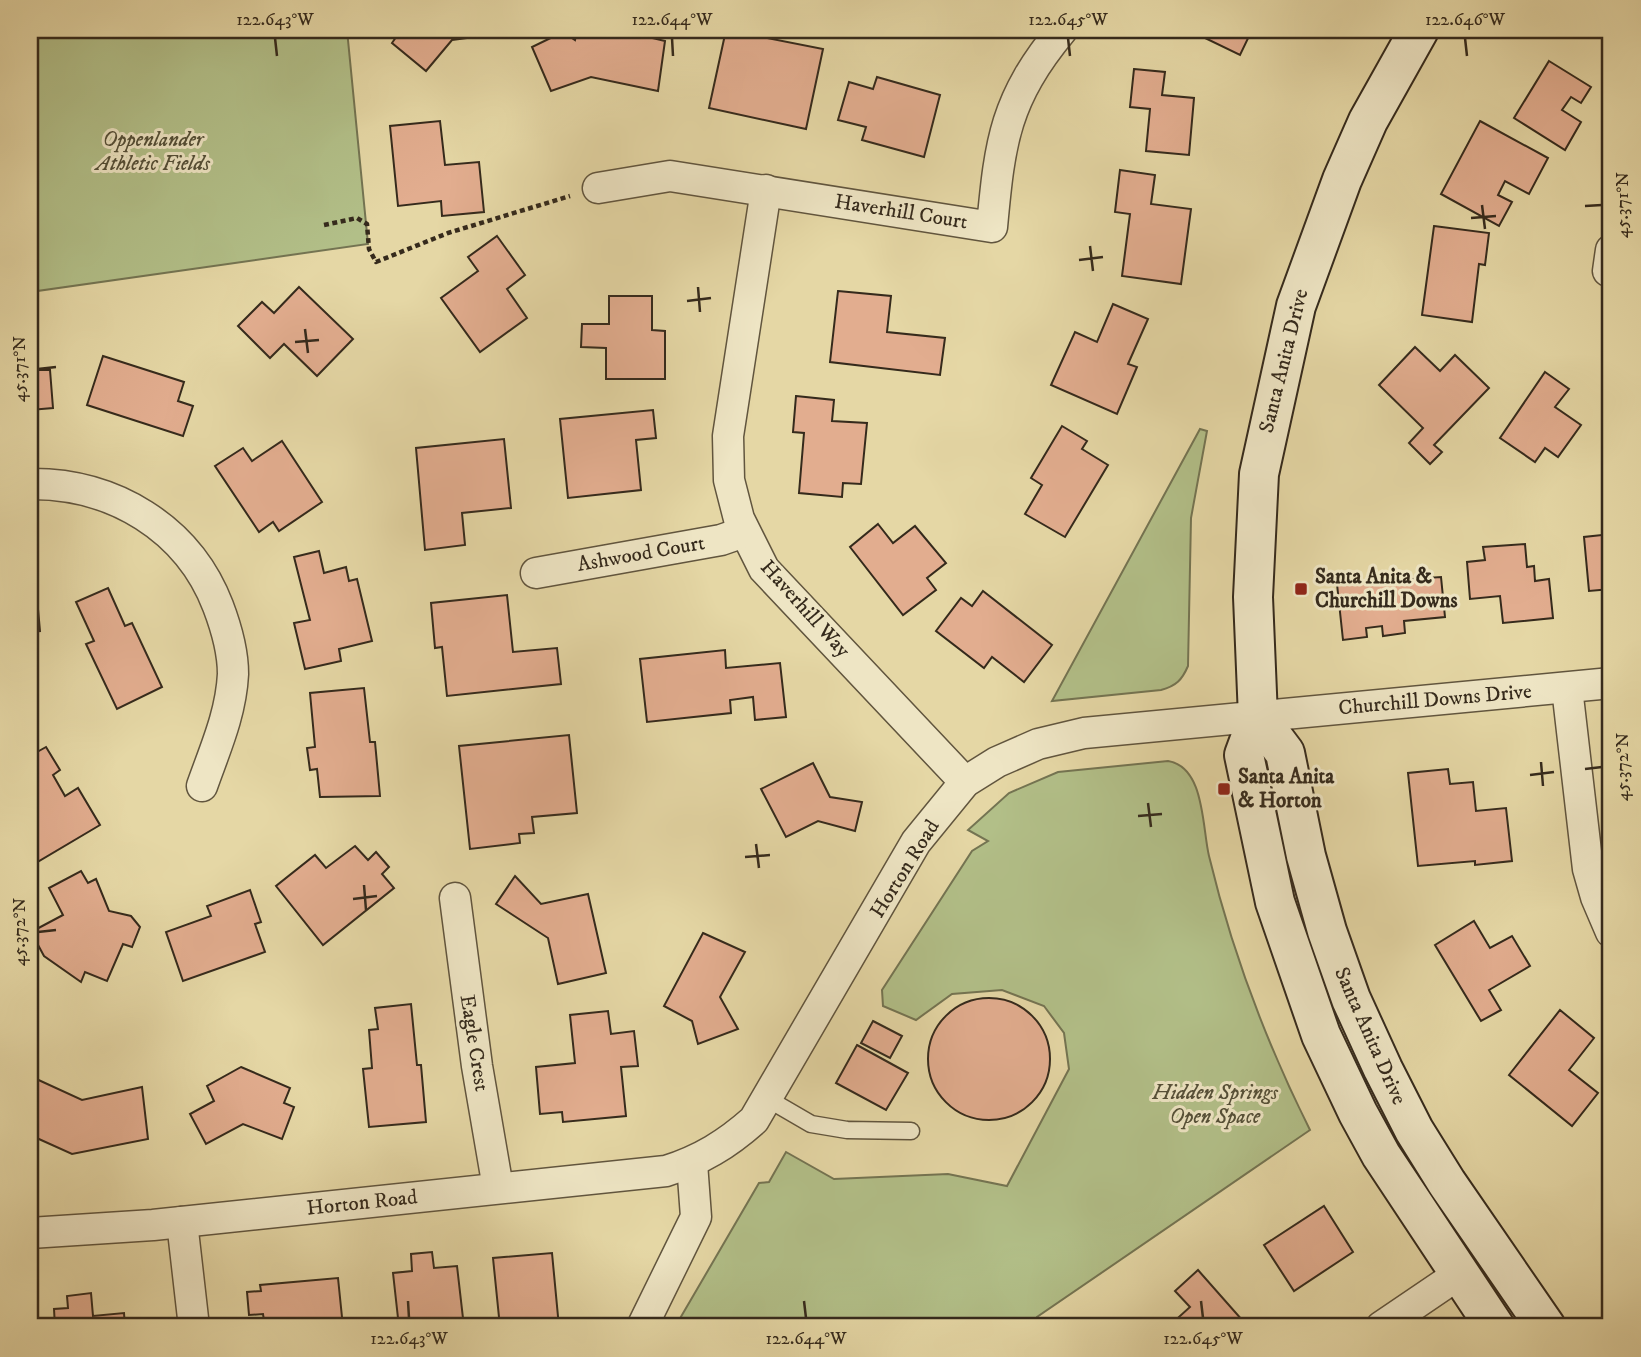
<svg xmlns="http://www.w3.org/2000/svg" width="1641" height="1357" viewBox="0 0 1641 1357" font-family="'IM FELL DW Pica',serif">
<rect width="100%" height="100%" fill="#e5d7a5"/>
<filter id="stains"><feTurbulence type="fractalNoise" baseFrequency=".00286" numOctaves="4"/><feColorMatrix values="0 0 0 0 .2 0 0 0 0 .09 0 0 0 0 .02 0 0 0 .5 -.17"/></filter>
<radialGradient id="worn" r=".72"><stop offset=".6" stop-color="#630" stop-opacity="0"/><stop offset="1" stop-color="#630" stop-opacity=".3"/></radialGradient>
<g fill="#b2bf88" stroke="#747452" stroke-width="2">
<path d="M30,30H347L368,244L30,292Z"/>
<path d="M1200,429L1207,431L1191,518L1188,666C1182,680 1176,686 1161,690L1052,701Z"/>
<path d="M1168,761C1205,767 1202,827 1209,856C1232,952 1266,1042 1310,1130L1037,1317L1031,1327H675L759,1183L769,1182L786,1152L834,1179L948,1174L1007,1186L1069,1069L1064,1033L1044,1006L1002,990L952,994L916,1020L883,1006L882,990L972,851L988,841L968,830L1009,793L1058,772Z"/>
</g>
<g fill="#e2ad8f" stroke="#352a1c" stroke-width="2">
<path d="M401,30H497L498,34L452,40L426,71L392,43Z"/>
<path d="M577,30H619L665,41L658,91L591,77L551,91L532,47L563,32L575,40Z"/>
<path d="M726,30L823,49L806,129L709,108Z"/>
<path d="M1209,30H1252L1240,55L1205,38Z"/>
<path d="M1549,61L1591,87L1581,103L1571,97L1562,110L1581,122L1565,150L1514,118Z"/>
<path d="M1134,69L1165,72L1162,95L1194,98L1189,155L1146,151L1150,109L1130,107Z"/>
<path d="M877,77L940,95L924,157L862,140L866,127L838,120L849,82L873,89Z"/>
<path d="M440,121L445,165L479,162L484,212L442,216L441,201L398,206L390,126Z"/>
<path d="M1480,121L1548,158L1529,194L1505,181L1498,195L1512,202L1499,226L1441,194Z"/>
<path d="M1120,170L1155,175L1151,204L1191,209L1181,284L1122,276L1130,214L1115,212Z"/>
<path d="M1434,226L1489,233L1485,265L1479,264L1472,322L1422,315Z"/>
<path d="M497,236L525,275L507,289L527,318L480,352L441,298L478,271L468,257Z"/>
<path d="M299,287L353,339L317,376L284,344L270,358L238,326L262,302L274,313Z"/>
<path d="M838,291L891,296L887,332L945,338L940,375L830,362Z"/>
<path d="M609,296H652V330L665,331V379H606V348L581,347L582,324H609Z"/>
<path d="M1113,304L1148,319L1128,364L1137,367L1117,414L1051,385L1075,332L1097,342Z"/>
<path d="M1415,347L1440,371L1455,355L1489,388L1434,445L1442,452L1430,464L1409,443L1423,428L1379,385Z"/>
<path d="M103,356L184,382L178,401L193,406L183,436L87,405Z"/>
<path d="M30,370H50L53,408L30,410Z"/>
<path d="M1545,372L1569,389L1555,407L1581,425L1558,457L1545,448L1535,462L1500,438Z"/>
<path d="M796,396L834,400L832,421L867,423L861,484L843,483L842,497L799,493L804,433L793,432Z"/>
<path d="M653,410L656,438L636,440L641,490L568,498L560,419Z"/>
<path d="M1062,426L1087,441L1082,449L1108,465L1065,537L1025,514L1042,485L1031,478Z"/>
<path d="M504,439L511,508L462,513L465,545L425,550L416,448Z"/>
<path d="M282,441L322,502L279,531L273,522L259,532L215,466L243,448L252,461Z"/>
<path d="M878,524L893,543L915,526L946,563L927,578L936,590L903,615L850,547Z"/>
<path d="M1611,534V589L1589,591L1584,537Z"/>
<path d="M1525,544L1527,567L1534,566L1535,581L1549,579L1553,618L1503,623L1500,596L1470,599L1467,562L1485,560L1483,547Z"/>
<path d="M319,551L324,573L346,567L349,581L357,579L372,641L339,649L341,661L305,669L294,623L310,620L294,557Z"/>
<path d="M1441,577L1445,617L1404,621L1405,633L1383,636L1382,626L1366,628L1367,637L1343,640L1337,584Z"/>
<path d="M30,587H36L40,631L31,632L33,660H30Z"/>
<path d="M108,588L125,626L132,623L162,687L117,709L86,644L94,641L76,602Z"/>
<path d="M983,591L1052,645L1024,682L992,657L984,668L936,631L961,598L972,606Z"/>
<path d="M507,595L513,652L557,648L561,684L447,696L442,647L435,648L431,603Z"/>
<path d="M725,650L726,668L780,663L786,717L755,720L753,697L730,700L731,713L647,722L640,659Z"/>
<path d="M364,688L370,742H375L380,796L320,797L317,769L310,770L307,748L315,747L310,693Z"/>
<path d="M569,735L577,813L532,817L534,833L519,834L520,843L470,849L459,746Z"/>
<path d="M46,747L60,770L53,775L65,796L78,788L100,825L34,864L30,856V756Z"/>
<path d="M813,763L830,797L862,802L855,831L818,821L786,837L761,789Z"/>
<path d="M1448,769L1450,784L1473,782L1476,811L1506,808L1512,861L1475,865V861L1418,866L1408,773Z"/>
<path d="M355,846L368,860L376,852L389,867L382,874L394,888L323,945L276,886L315,855L326,868Z"/>
<path d="M81,871L88,883L96,879L109,911L131,916L140,927L132,947L123,944L107,981L85,972L81,982L44,956L31,932L63,915L49,888Z"/>
<path d="M515,876L541,904L588,894L606,973L558,984L548,938L496,904Z"/>
<path d="M250,890L261,922L255,924L265,952L183,981L166,932L211,916L207,906Z"/>
<path d="M1474,921L1490,948L1512,936L1530,966L1489,990L1501,1010L1481,1021L1435,945Z"/>
<path d="M703,933L745,952L720,997L738,1029L698,1044L692,1021L664,1006Z"/>
<circle cx="989" cy="1059" r="61"/>
<path d="M411,1004L417,1065H421L426,1122L369,1127L363,1069L372,1068L369,1030L378,1029L375,1008Z"/>
<path d="M1560,1010L1594,1038L1569,1070L1598,1093L1572,1126L1509,1075Z"/>
<path d="M608,1011L611,1034L634,1031L638,1066L621,1067L626,1116L563,1122L562,1112L540,1114L536,1067L575,1063L570,1015Z"/>
<path d="M873,1021L902,1036L890,1058L861,1043Z"/>
<path d="M857,1045L908,1073L886,1110L836,1083Z"/>
<path d="M241,1067L290,1088L284,1103L294,1107L282,1139L243,1124L206,1144L190,1114L214,1101L207,1086Z"/>
<path d="M32,1077L82,1100L142,1087L148,1139L72,1154L30,1135Z"/>
<path d="M1324,1206L1353,1252L1294,1291L1264,1245Z"/>
<path d="M432,1252L434,1268L457,1266L464,1327H399L393,1273L412,1271L411,1254Z"/>
<path d="M552,1253L559,1327H500L493,1258Z"/>
<path d="M1198,1270L1243,1321L1237,1327L1169,1326L1190,1307L1175,1291Z"/>
<path d="M338,1278L343,1327H265L263,1314L249,1315L247,1292L261,1291L260,1285Z"/>
<path d="M91,1293L93,1316L124,1313L125,1327H55L54,1309L68,1308L67,1296Z"/>
</g>
<g fill="none" stroke-linecap="round" stroke-linejoin="round">
<g stroke="#61553e" stroke-width="19">
<path id="lane" d="M768,1099L811,1124L847,1130L911,1131"/>
</g>
<g stroke="#61553e" stroke-width="33">
<g id="street">
<path d="M598,188L670,176L992,227C1000,140 1005,99 1062,30"/>
<path d="M766,190L728,436L729,480L739,519L764,569L965,782"/>
<path d="M1608,271L1611,250"/>
<path d="M30,484C113,483 188,528 218,606C226,627 233,650 233,674C231,714 215,749 202,786"/>
<path d="M536,573L721,540L744,532"/>
<path d="M1567,688L1588,869L1596,897L1611,932"/>
<path d="M455,898L477,1066L498,1188"/>
<path d="M182,1222L194,1327"/>
<path d="M30,1233L153,1225L666,1171C701,1160 727,1144 754,1120L916,842L965,782L997,762L1038,744L1084,733L1611,683"/>
<path d="M642,1327L696,1217L692,1163"/>
<path d="M1381,1327L1459,1274"/>
</g>
</g>
<g stroke="#352a1c" stroke-width="42">
<g id="secondary">
<path d="M1419,30L1368,121L1342,180L1296,306L1259,474L1253,597L1258,717L1244,755L1275,902L1321,1035L1358,1113L1381,1155L1495,1327"/>
<path d="M1258,717L1285,753L1306,856L1327,931L1351,999L1383,1069L1414,1130L1447,1183L1546,1327"/>
</g>
</g>
<path stroke="#352a1c" stroke-width="4.5" stroke-dasharray="5 3.5" stroke-linecap="butt" d="M324,225L357,218L367,224L369,249L376,262L448,233L570,196"/>
<use href="#lane" stroke="#eee5c4" stroke-width="16"/>
<use href="#street" stroke="#eee5c4" stroke-width="30"/>
<use href="#secondary" stroke="#eee5c4" stroke-width="38"/>
</g>
<path fill="none" stroke="#352a1c" stroke-width="2.5" d="M275,38L277,56M672,38L673,56M1068,38L1070,56M1465,38L1467,56M1482,205L1485,229M1585,206L1602,205M1471,218L1496,216M1090,246L1093,271M1079,260L1103,257M698,287L700,312M687,301L711,298M305,329L308,353M295,342L319,340M38,369L56,367M1541,762L1543,786M1585,769L1602,767M1530,775L1554,772M1148,803L1151,827M1138,816L1162,814M756,844L759,868M745,857L770,855M364,885L366,910M353,899L377,896M38,932L56,930M408,1301L409,1318M804,1301L806,1318M1201,1301L1203,1318"/>
<g fill="#8f2418" stroke="#eee5c4" stroke-width="2.5">
<rect x="1294" y="582" width="14" height="14" rx="3.5"/>
<rect x="1217" y="782" width="14" height="14" rx="3.5"/>
</g>
<g text-anchor="middle" dominant-baseline="central" stroke-width="6" stroke-linejoin="round" paint-order="stroke">
<g font-size="21" font-style="italic" fill="#544f37" stroke="#eee5c4">
<text x="153" y="140">Oppenlander<tspan x="153" dy="24">Athletic Fields</tspan></text>
<text x="1215" y="1093">Hidden Springs<tspan x="1215" dy="24">Open Space</tspan></text>
</g>
<g font-size="21" fill="#352a1c" stroke="#eee5c4">
<text transform="translate(901 212) rotate(9)">Haverhill Court</text>
<text transform="translate(1284 361) rotate(-76)">Santa Anita Drive</text>
<text transform="translate(641 554) rotate(-10)">Ashwood Court</text>
<text transform="translate(805 609) rotate(48)">Haverhill Way</text>
<text transform="translate(1435 700) rotate(-5)">Churchill Downs Drive</text>
<text transform="translate(905 869) rotate(-58)">Horton Road</text>
<text transform="translate(1370 1036) rotate(66)">Santa Anita Drive</text>
<text transform="translate(474 1043) rotate(81)">Eagle Crest</text>
<text transform="translate(362 1203) rotate(-6)">Horton Road</text>
</g>
<g font-size="21" font-weight="bold" fill="#352a1c" stroke="#eee5c4" text-anchor="start">
<text x="1315" y="577">Santa Anita &amp;<tspan x="1315" dy="24">Churchill Downs</tspan></text>
<text x="1238" y="777">Santa Anita<tspan x="1238" dy="24">&amp; Horton</tspan></text>
</g>
</g>
<rect width="1641" height="1357" fill="none" stroke="#e5d7a5" stroke-width="77"/>
<rect x="38" y="38" width="1564" height="1280" fill="none" stroke="#352a1c" stroke-width="2.5"/>
<g font-size="18" text-anchor="middle" fill="#352a1c">
<text x="275" y="25">122.643°W</text>
<text x="672" y="25">122.644°W</text>
<text x="1068" y="25">122.645°W</text>
<text x="1465" y="25">122.646°W</text>
<text transform="translate(1622 205) rotate(-90)" y="6">45.371°N</text>
<text transform="translate(19 369) rotate(-90)" y="6">45.371°N</text>
<text transform="translate(1622 767) rotate(-90)" y="6">45.372°N</text>
<text transform="translate(19 932) rotate(-90)" y="6">45.372°N</text>
<text x="409" y="1344">122.643°W</text>
<text x="806" y="1344">122.644°W</text>
<text x="1203" y="1344">122.645°W</text>
</g>
<rect width="100%" height="100%" filter="url(#stains)"/>
<rect width="100%" height="100%" fill="url(#worn)"/>
</svg>
